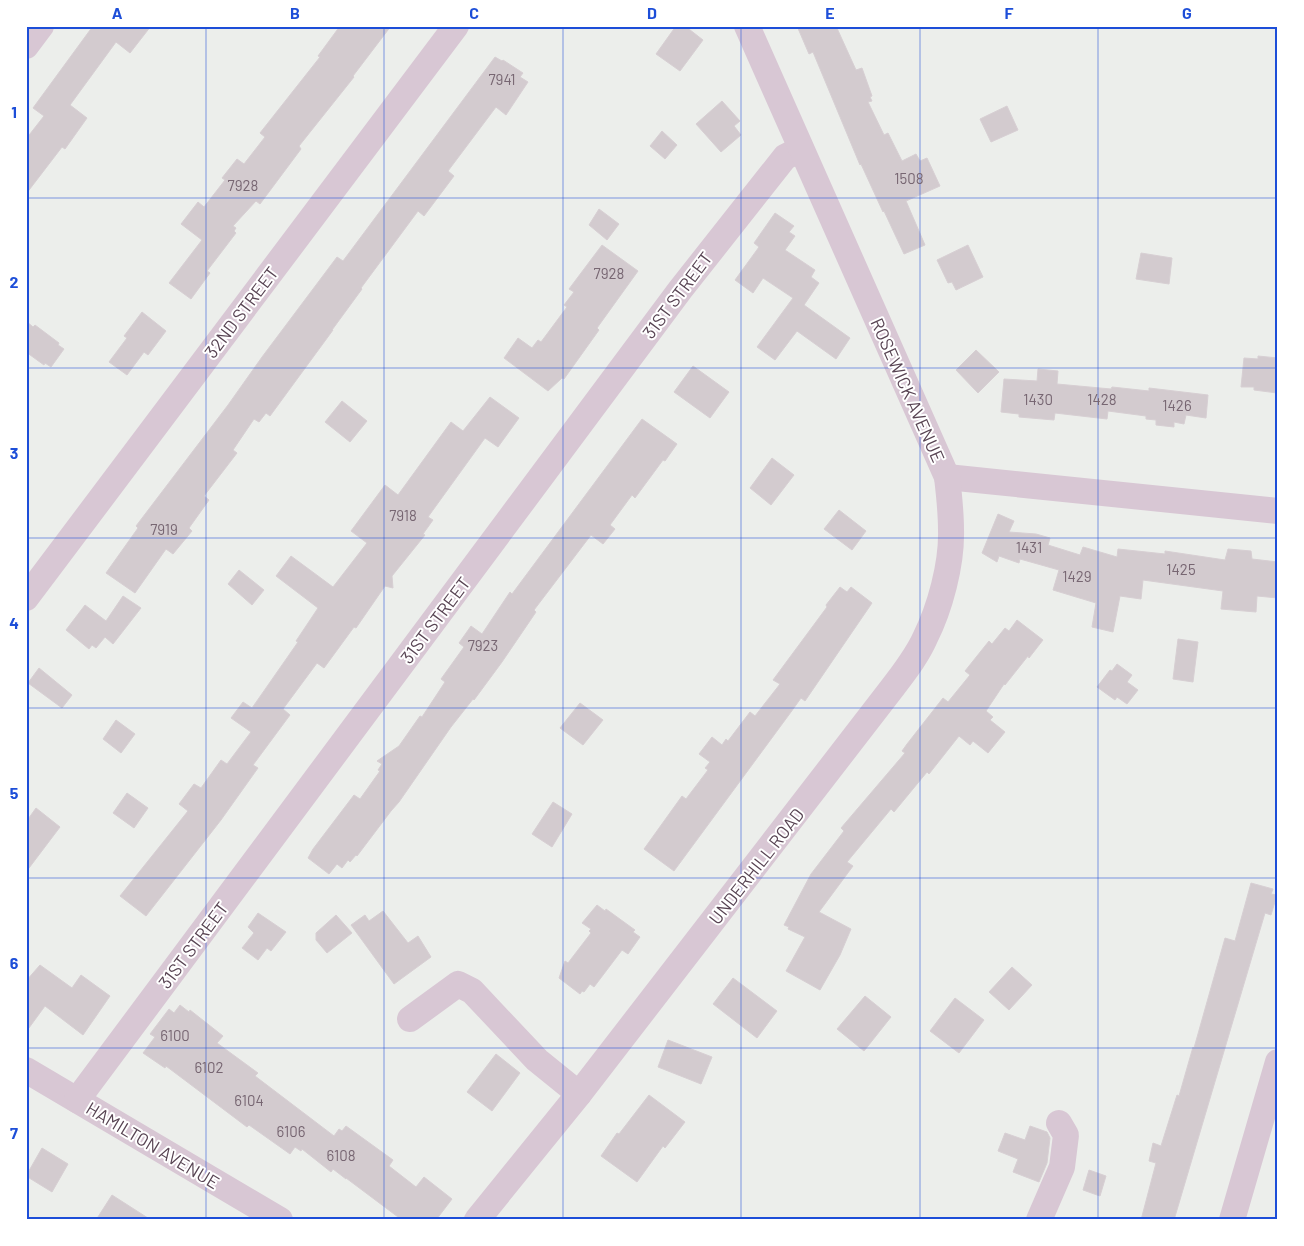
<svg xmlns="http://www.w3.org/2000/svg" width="1304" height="1246" viewBox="0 0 1304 1246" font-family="Barlow,sans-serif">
<rect width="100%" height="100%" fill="#eceeeb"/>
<g fill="#d3cbcf" stroke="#d7cfd3">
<path d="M93,26H151L130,53L116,42L70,105L87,118L65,149L62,147L26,194V139L44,116L33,108Z"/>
<path d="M340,26H391L353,76L354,77L299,146L301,149L260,204L256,201L233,226L236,228L234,231L236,233L207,271L210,273L191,299L169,283L202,240L181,224L198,202L204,207L225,180L222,178L237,159L244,164L265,137L260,133L320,57L318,56Z"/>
<path d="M676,26H685L703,40L680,71L656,54Z"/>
<path d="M797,26H836L856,70L862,68L872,96L870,97L872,101L868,102L884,135L888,133L902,161L916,154L920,161L927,158L940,186L906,201L925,245L904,254L884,211L883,212L861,164L860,165L813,52L809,54Z"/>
<path d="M495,57L502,61L503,60L523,73L520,77L528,82L506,115L496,107L448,171L454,176L424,216L418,211L361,288L362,289L332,330H333L270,416L266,413L259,422L254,419L233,450L237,453L204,496L209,500L189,528L192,531L173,554L166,549L135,593L106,573L138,528L136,526L228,405L262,357L337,257L343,261Z"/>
<path d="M722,101L740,121L734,126L741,135L721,152L696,124Z"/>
<path d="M1007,106L1018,130L991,142L980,119Z"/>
<path d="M662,131L677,145L665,159L650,146Z"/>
<path d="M599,209L619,224L607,240L589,225Z"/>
<path d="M775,213L794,226L789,232L795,236L785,250L815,270L811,277L819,283L804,305L850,338L836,359L797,331L775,360L757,347L793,298L763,278L753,293L735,280L759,247L754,243Z"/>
<path d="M602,245L638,271L597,328L599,330L564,379L562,378L548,391L504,358L518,338L532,348L538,340L541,342L567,307L564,305L574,292L569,289Z"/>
<path d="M968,245L983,277L956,290L952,282L948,283L937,260Z"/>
<path d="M1141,253L1172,258L1169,284L1136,279Z"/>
<path d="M142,312L166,331L148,355L144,352L127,375L109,362L127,338L124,336Z"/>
<path d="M26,321L33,327L35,325L59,343L58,345L64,349L51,367L45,363L44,365L26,352Z"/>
<path d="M976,350L999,372L978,393L956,370Z"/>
<path d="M1258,356L1278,358L1277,393L1254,390V387H1241L1244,358L1258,359Z"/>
<path d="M693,366L729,392L710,418L674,392Z"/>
<path d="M1038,369L1058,371L1057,384L1111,389L1112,387L1149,391V388L1208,395L1206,418L1186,415L1184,424L1174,422V427L1156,425V420L1146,419V416L1108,411L1107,419L1055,413L1054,420L1019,417V414L1001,412L1004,379L1037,381Z"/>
<path d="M490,397L519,418L498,447L485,438L428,517L433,520L423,534L425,535L392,576L393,588L385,586L356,628L354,627L324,668L317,663L283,709L290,715L253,765L258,768L221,820L146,916L120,896L188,811L179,804L194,784L201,788L221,760L227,764L251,732L231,718L243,702L252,708L298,642L296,641L318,608L276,576L291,556L333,587L367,543L351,531L385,485L398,495L451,422L463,431Z"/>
<path d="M342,401L367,421L350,442L325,422Z"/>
<path d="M642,419L677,444L665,461L663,460L635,498L632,495L610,525L615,529L603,544L591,535L534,610L536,612L502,662L474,700L473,699L451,727L399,802L391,811L357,856L356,855L350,862L348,860L342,868L337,864L329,874L308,858L313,849L354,795L360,799L380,771L378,770L382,764L377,761L399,746L420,716L422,717L445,682L441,679L464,647L459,643L471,626L482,634L510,592L512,594Z"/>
<path d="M772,458L794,475L771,505L750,488Z"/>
<path d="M839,510L866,531L852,550L824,529Z"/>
<path d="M998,514L1014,521L1009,532L1036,534L1050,538L1048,545L1080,555L1083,547L1117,557L1118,549L1165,554V551L1225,560L1228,549L1251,551L1252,559L1278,562V598L1257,596L1256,612L1221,609L1223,591L1143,580L1141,599L1120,596L1113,632L1092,627L1096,603L1053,590L1059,570L1020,559L1019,563L999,556L997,562L982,553Z"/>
<path d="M239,570L264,590L252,605L228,584Z"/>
<path d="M840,587L847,592L851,587L872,603L805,701L801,698L791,712L674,871L644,849L682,796L686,799L708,770L705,768L710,762L699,754L712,737L722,745L726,739L728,741L750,712L755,716L780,684L773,680L827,607L826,605Z"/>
<path d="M123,596L141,608L113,644L105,637L96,648L92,645L89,649L66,630L85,605L106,621Z"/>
<path d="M1017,620L1043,640L1029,658L1028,656L1005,685L1004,684L986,711L993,717L990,720L1005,732L988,753L973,741L970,745L959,736L929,774L927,772L894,812L891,809L847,862L853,866L819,912L851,929L840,955L820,990L786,971L805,937L788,929L789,927L784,925L811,874L844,831L841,828L905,753L902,751L907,744L943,698L948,702L970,675L965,671L989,641L992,644L1005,628L1009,631Z"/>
<path d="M1178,639L1198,642L1193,682L1173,679Z"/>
<path d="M1117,664L1132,675L1127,682L1138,690L1127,704L1117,697L1115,700L1097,687L1110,670L1112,671Z"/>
<path d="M39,668L72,695L62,708L28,683Z"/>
<path d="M580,703L603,720L583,745L560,728Z"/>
<path d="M116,720L135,734L121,753L103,739Z"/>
<path d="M127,793L148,808L134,828L113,813Z"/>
<path d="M553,802L572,814L552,847L532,834Z"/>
<path d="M36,808L60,827L26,872V822Z"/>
<path d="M1251,883L1273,889L1271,894L1277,895L1271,915L1265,913L1174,1220H1141L1156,1163L1149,1161L1153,1143L1161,1146L1177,1095L1179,1096L1193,1047L1194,1048L1225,938L1235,941Z"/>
<path d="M597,905L605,911L606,909L635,930L633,932L640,937L628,954L622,950L594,987L590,984L584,992L582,991L580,994L559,978L565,961L568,963L591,933L589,931L591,929L582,923Z"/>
<path d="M383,911L408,943L418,936L431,957L394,984L351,925L365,915L369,921Z"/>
<path d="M258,913L286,932L271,951L267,948L258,960L242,948L254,933L248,927Z"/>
<path d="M336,915L352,933L327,953L316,940V933Z"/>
<path d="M40,965L72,988L81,975L110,996L83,1035L45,1006L26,1032V981Z"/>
<path d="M1012,967L1032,985L1009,1010L989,992Z"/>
<path d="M733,978L777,1011L757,1038L713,1004Z"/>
<path d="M865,996L891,1017L864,1051L837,1029Z"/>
<path d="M955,998L984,1020L959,1053L930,1031Z"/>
<path d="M180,1005L189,1012L190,1010L223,1036L217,1043L258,1073L255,1076L334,1136L339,1129L342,1131L346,1126L393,1160L389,1166L416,1187L424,1177L452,1199L436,1220H402L346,1178V1179L333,1169L331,1172L302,1149L301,1151L295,1147L290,1154L249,1125L247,1127L166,1066L165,1068L143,1053L155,1037L150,1034L169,1009L174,1013Z"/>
<path d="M668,1040L712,1057L701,1084L658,1067Z"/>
<path d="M496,1054L520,1073L492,1111L467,1092Z"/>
<path d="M649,1095L685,1122L665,1148L663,1146L637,1182L601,1156L617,1133L619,1134Z"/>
<path d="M1030,1126L1047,1132L1050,1138L1047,1163L1039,1182L1013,1172L1018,1159L998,1151L1005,1133L1025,1140Z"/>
<path d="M42,1148L68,1164L52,1192L26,1176Z"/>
<path d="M1089,1170L1106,1176L1100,1196L1083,1190Z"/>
<path d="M112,1195L151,1220H96Z"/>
</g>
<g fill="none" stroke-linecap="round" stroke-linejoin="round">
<g stroke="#d8c7d4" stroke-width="26">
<path d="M26,46L41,26"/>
<path d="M947,477L1278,511"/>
<path d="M26,598L456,26"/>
<path d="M410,1019L458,984L472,991L537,1060L579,1094"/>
<path d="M26,1070L280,1220"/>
<path d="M77,1100L680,290L785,157L801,149"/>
<path d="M477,1220L579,1094L893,687C905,671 917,656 925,638C940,608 952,564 951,530C951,512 949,494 947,477L747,26"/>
<path d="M1039,1220L1062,1167L1066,1135L1059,1123"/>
<path d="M1232,1220L1278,1062"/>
</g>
</g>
<path fill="none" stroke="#1d4ed8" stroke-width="1" stroke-opacity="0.55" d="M206,26V1220M384,26V1220M563,26V1220M741,26V1220M920,26V1220M1098,26V1220M26,198H1278M26,368H1278M26,538H1278M26,708H1278M26,878H1278M26,1048H1278"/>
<g text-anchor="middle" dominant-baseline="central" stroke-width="4" stroke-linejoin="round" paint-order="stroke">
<g font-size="15" fill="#776672">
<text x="502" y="79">7941</text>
<text x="909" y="178">1508</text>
<text x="243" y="185">7928</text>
<text x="609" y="273">7928</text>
<text x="1038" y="399">1430</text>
<text x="1102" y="399">1428</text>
<text x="1177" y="405">1426</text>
<text x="403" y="515">7918</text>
<text x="164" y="529">7919</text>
<text x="1029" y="547">1431</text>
<text x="1181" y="569">1425</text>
<text x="1077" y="576">1429</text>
<text x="483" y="645">7923</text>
<text x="175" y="1035">6100</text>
<text x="209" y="1067">6102</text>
<text x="249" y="1100">6104</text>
<text x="291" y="1131">6106</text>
<text x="341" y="1155">6108</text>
</g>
<g font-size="18" fill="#584453" stroke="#fff">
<text transform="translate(677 295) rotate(-53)">31ST STREET</text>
<text transform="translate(241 312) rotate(-53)">32ND STREET</text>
<text transform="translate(908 390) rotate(66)">ROSEWICK AVENUE</text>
<text transform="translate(435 620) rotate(-53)">31ST STREET</text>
<text transform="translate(756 866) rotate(-52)">UNDERHILL ROAD</text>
<text transform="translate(193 945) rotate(-53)">31ST STREET</text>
<text transform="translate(153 1145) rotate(31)">HAMILTON AVENUE</text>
</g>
</g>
<rect width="1304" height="1246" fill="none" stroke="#ffffff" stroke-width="55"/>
<rect x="28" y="28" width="1248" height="1190" fill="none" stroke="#1d4ed8" stroke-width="2"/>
<g font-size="16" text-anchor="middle" font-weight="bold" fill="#1d4ed8">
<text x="117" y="19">A</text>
<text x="295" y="19">B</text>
<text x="474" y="19">C</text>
<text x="652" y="19">D</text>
<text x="830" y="19">E</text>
<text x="1009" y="19">F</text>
<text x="1187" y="19">G</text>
<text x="14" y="118">1</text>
<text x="14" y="288">2</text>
<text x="14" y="459">3</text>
<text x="14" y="629">4</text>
<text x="14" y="799">5</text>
<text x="14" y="969">6</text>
<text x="14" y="1139">7</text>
</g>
</svg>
